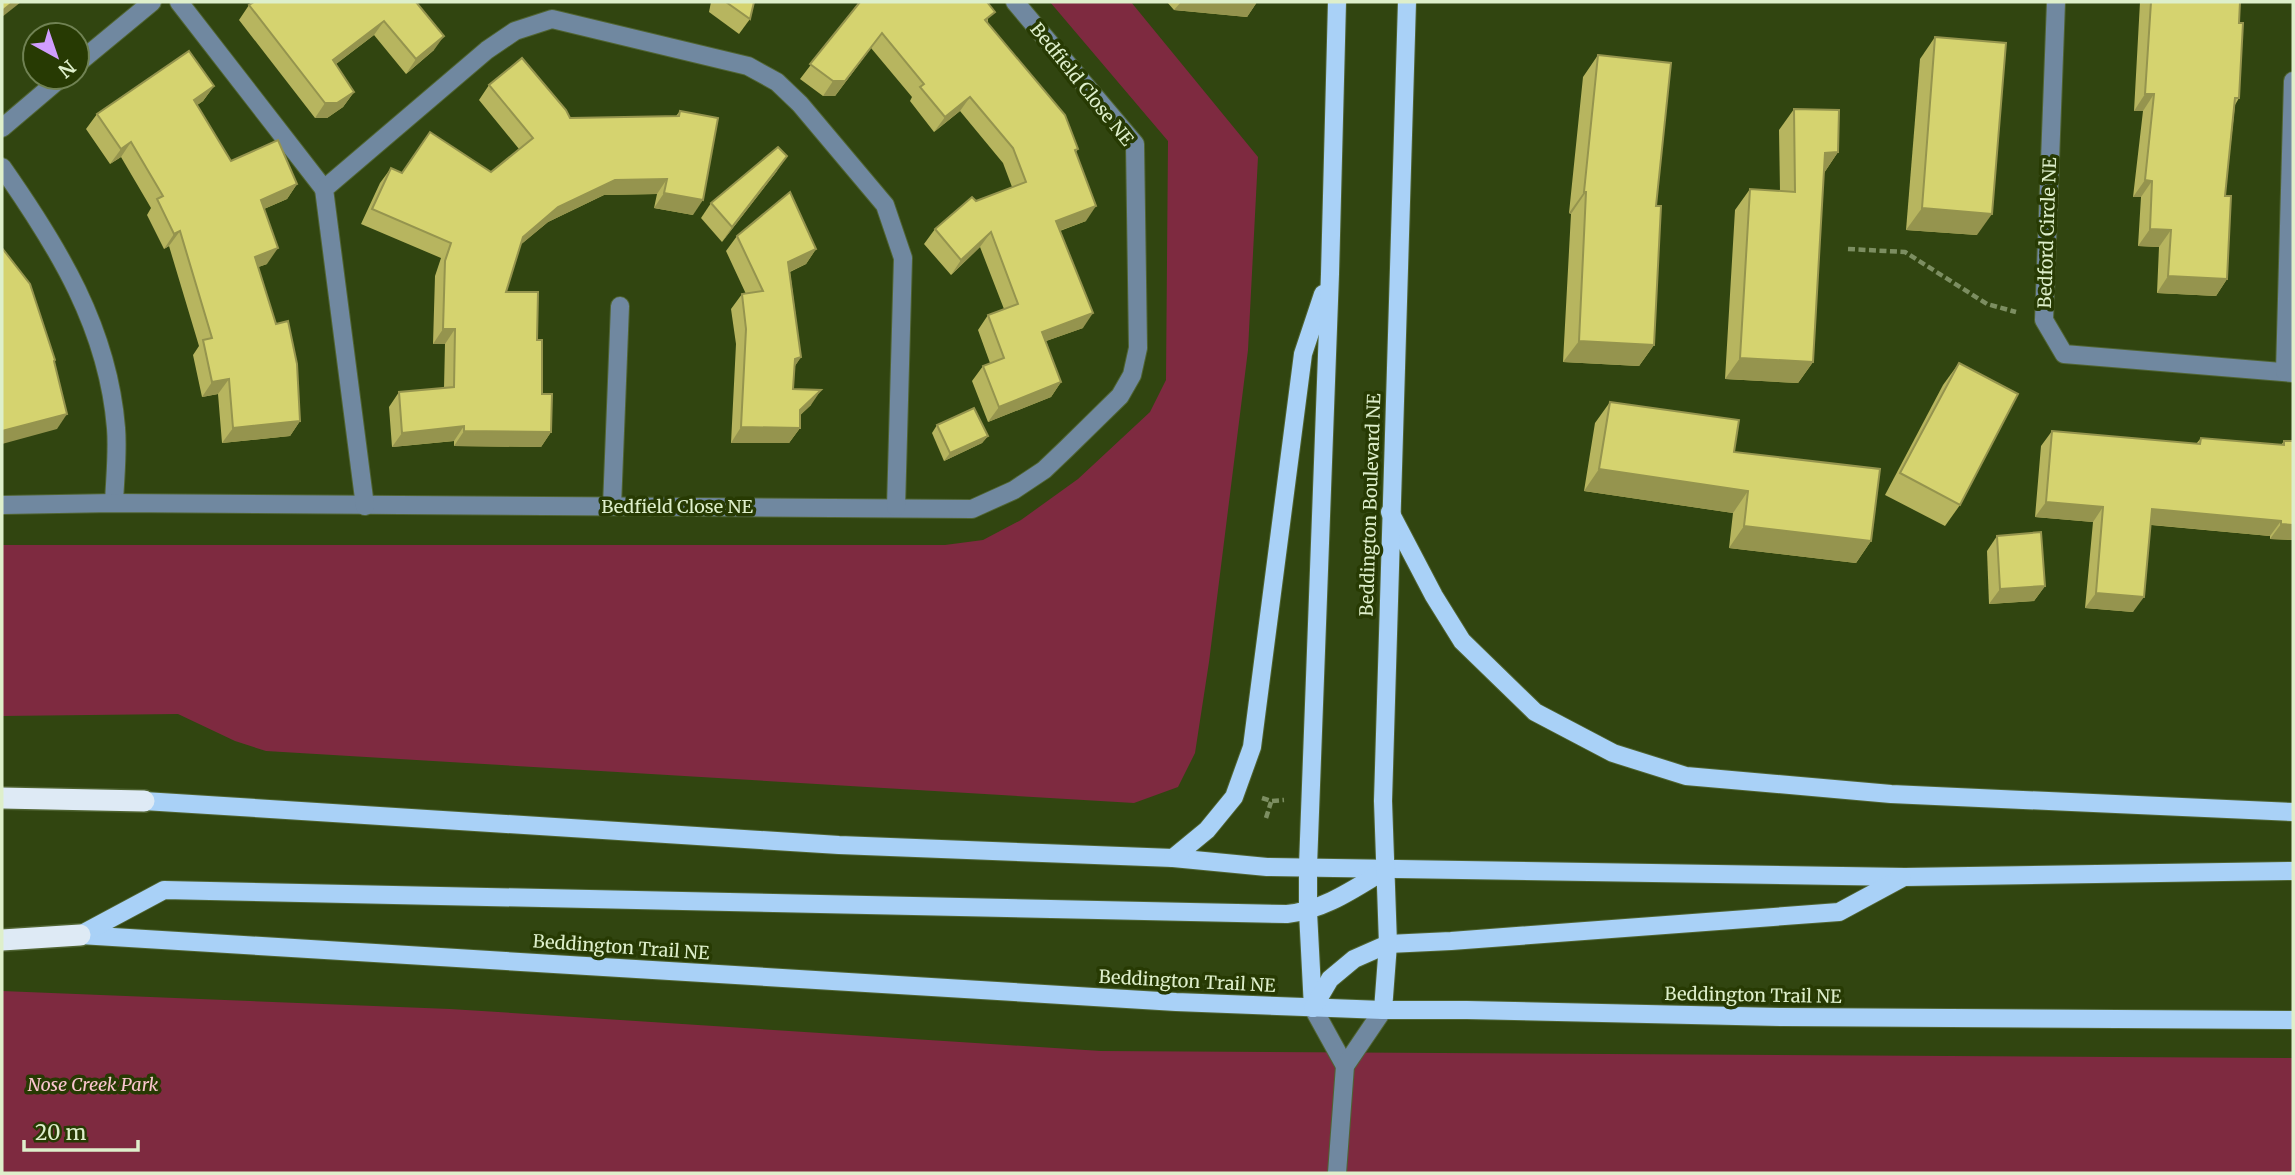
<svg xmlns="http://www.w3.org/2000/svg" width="2295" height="1175" viewBox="0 0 2295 1175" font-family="Merriweather,serif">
<rect width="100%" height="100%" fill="#314510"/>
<g fill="#7e2a40">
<path d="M1050,2H1131L1258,157L1248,350L1209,662L1195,753L1178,787L1134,803L266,751L235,741L178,714L2,716V545H945L983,540L1021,520L1078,479L1150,412L1166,380L1168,141Z"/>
<path d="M2,991L450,1009L1101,1051L2293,1058V1173H2Z"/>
</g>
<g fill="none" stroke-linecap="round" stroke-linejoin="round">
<g stroke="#506432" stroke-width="20">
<g id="minor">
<path d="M179,2L324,189"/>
<path d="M2056,2L2044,320L2064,354L2293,373"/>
<path d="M77,64L152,2"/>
<path d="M2,128L62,77"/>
<path d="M2,167C58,247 108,328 116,428C118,452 115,478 114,503"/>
<path d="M2285,372L2293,81"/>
<path d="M2,505L114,503L972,509L1014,490L1044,470L1066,449L1120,396L1132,375L1138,348L1135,144L1015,2"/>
<path d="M365,506L324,189L487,50L515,31L552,19L748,66L777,82L800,104L885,205L903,258L896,507"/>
<path d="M612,506L620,306"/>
<path d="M1313,1008L1345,1066"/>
<path d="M1337,1173L1345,1066L1383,1010"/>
</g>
</g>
<g stroke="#506432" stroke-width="20">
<g id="major">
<path d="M1390,512L1434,596L1462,641L1535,712L1613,753L1686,776L1891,794L2293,812"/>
<path d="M144,801L839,845L1173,858L1267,867L1905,877L2293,871"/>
<path d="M1173,858L1207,830L1234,797L1252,747L1303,354L1323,294"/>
<path d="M80,935L1176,1002L1383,1010H1467L1783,1017L2293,1020"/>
<path d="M80,935L164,890L1287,914C1325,910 1355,888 1387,869"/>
<path d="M1313,1008L1308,912V866L1330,274L1337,2"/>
<path d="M1313,1008L1330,979L1354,959L1388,944L1451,941L1839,912L1902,878"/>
<path d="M1383,1010L1388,944L1383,801L1407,2"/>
</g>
</g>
<g stroke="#506432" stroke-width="24">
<g id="highway">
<path d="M2,798L144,801"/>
<path d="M2,940L80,935"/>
</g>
</g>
<g stroke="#7c8e61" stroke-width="4.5" stroke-dasharray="7 3.5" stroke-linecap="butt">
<path d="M1848,249L1905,252L1987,304L2016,312"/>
<path d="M1262,798L1271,801L1284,800"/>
<path d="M1266,818L1271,802"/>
</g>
<use href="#minor" stroke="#7088a0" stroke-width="18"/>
<use href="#major" stroke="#a9d1f7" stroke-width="18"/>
<use href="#highway" stroke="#deeaf5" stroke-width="21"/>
</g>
<g fill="#b7b55f">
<path d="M416,2L434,50L406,74L374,35L336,64L354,92L343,107L327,118H315L239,20L249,5Z"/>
<path d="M711,2H754L750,19L739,34L709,12Z"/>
<path d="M859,2H987L988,23L1078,149L1076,152L1086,221L1060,231L1083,328L1046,341L1061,382L1051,397L988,422L972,381L983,366L990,363L978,330L988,315L1004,309L980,247L951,275L924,244L935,229L976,201L1012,187L1003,163L960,111L934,132L910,101L912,97L871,48L835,96H823L800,79Z"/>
<path d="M1167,2H1257L1247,17L1174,10Z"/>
<path d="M2140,2H2240L2239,23V98L2235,105L2225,196L2227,279L2216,296L2157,293L2159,247L2138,246L2141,197H2133L2143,111H2134Z"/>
<path d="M1935,37L1977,235L1906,230L1920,59Z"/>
<path d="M1598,55L1656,206L1654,345L1639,366L1563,362L1571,214L1569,213L1583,77Z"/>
<path d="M489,85L570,118L676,116L680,111L693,215L654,208L657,194L604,195L548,222L520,245L506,292L537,340L542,394L551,432L541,447L454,446V441L392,447L389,407L399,392L444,388L445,344H433L435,276L441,258L361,224L380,183L391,168L402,173L491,172L519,149L479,100Z"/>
<path d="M214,86L203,101L197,105L231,161L297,184L287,199L264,209L267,264L258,267L300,421L290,436L222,443L218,394L202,397L193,355L199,346L169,246L164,249L147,215L151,208L121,157L110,164L86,129L97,114Z"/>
<path d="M1794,109L1838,152L1824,173L1813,362L1798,383L1725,379L1735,210L1750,189L1780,191L1779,130Z"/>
<path d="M777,171L722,242L701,218L711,203Z"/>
<path d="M737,236L816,249L806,264L790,272L801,357L794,367L793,389L811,405L800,415V428L789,443H731L736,344L731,309L742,294H746L726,251Z"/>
<path d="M1959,363L1960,505L1945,526L1885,495L1943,385Z"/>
<path d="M1610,402L1734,452L1871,541L1856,563L1729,548L1733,513L1584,491L1595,423Z"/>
<path d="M937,425L988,436L982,443L944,461L932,433Z"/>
<path d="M2052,431L2196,444L2201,438L2281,445L2284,441L2293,540L2270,539V536L2151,525L2133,612L2085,608L2093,522L2035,517L2041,446Z"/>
<path d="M1997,536L2045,586L2034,601L1989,604L1987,551Z"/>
</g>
<g fill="#95944e">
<path d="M13,2H21L2,17V11Z"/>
<path d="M1181,2H1257L1247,17L1174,10Z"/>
<path d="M384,21L374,35L323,74L333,60Z"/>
<path d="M882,33L835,96H823L833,81Z"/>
<path d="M444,36L434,50L406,74L416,59Z"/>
<path d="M214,86L203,101L183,115L194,100Z"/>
<path d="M354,92L343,107L327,118H315L325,103Z"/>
<path d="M2145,94H2154L2143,111H2134Z"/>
<path d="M970,97L960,111L934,132L945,117Z"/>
<path d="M131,142L121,157L110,164L121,149Z"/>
<path d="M1838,152L1824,173L1825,153Z"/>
<path d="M787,156L777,171L722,242L732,227Z"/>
<path d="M667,179L657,194L604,195L548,222L512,252L523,237L558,207L615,180Z"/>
<path d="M2145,180L2152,181L2141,197H2133Z"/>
<path d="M297,184L287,199L250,215L261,200Z"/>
<path d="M1584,192H1586L1571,214L1569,213Z"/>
<path d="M664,193L703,200L693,215L654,208Z"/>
<path d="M1096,206L1086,221L1045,236L1056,221Z"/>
<path d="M1922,208L1992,214L1977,235L1906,230Z"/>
<path d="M2150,229L2171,230L2159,247L2138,246Z"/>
<path d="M180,231L169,246L164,249L174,234Z"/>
<path d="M991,232L980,247L951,275L961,260Z"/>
<path d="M278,248L267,264L245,272L255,257Z"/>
<path d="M816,249L806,264L778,277L788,262Z"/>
<path d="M2168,276L2227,279L2216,296L2157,293Z"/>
<path d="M1093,313L1083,328L1032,346L1042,332Z"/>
<path d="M443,329H455L445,344H433Z"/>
<path d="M1579,341L1654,345L1639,366L1563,362Z"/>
<path d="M801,357L791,372L795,359Z"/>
<path d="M1740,358L1813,362L1798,383L1725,379Z"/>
<path d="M229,379L218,394L202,397L212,382Z"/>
<path d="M1061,382L1051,397L988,422L999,407Z"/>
<path d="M821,390L811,405L790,425L800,410Z"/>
<path d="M67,414L57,429L2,444V431Z"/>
<path d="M300,421L290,436L222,443L233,428Z"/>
<path d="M464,426L454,441L392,447L402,433Z"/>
<path d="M741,427L800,428L789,443H731Z"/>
<path d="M464,431L551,432L541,447L454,446Z"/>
<path d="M988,436L982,443L944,461L950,453Z"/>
<path d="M1599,469L1748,491L1733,513L1584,491Z"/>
<path d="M2046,502L2103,507L2093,522L2035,517Z"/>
<path d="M2152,509L2281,521L2270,536L2142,524Z"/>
<path d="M2281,524L2293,525V540L2270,539Z"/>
<path d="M1744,526L1871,541L1856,563L1729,548Z"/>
<path d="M2045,586L2034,601L1989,604L2000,589Z"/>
<path d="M2096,593L2144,597L2133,612L2085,608Z"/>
</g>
<g fill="#d5d36f" stroke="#95944e" stroke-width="2">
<path d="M2,2H13L2,11Z"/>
<path d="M254,2H416L444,36L416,59L384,21L333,60L354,92L337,103H325L249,5Z"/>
<path d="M726,2H754L750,19Z"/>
<path d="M860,2H987L995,12L985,20L1065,115L1078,149L1075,150L1096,206L1056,221L1093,313L1042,332L1061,382L999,407L983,366L1004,358L988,315L1018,304L991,232L961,260L935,229L972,197L976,201L1026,182L1013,148L970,97L945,117L920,87L924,84L882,33L845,81H833L810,64Z"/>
<path d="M2151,2H2240L2239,23H2243L2239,98H2235L2225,196H2231L2227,279L2168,276L2171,230L2150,229L2152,181L2145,180L2154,94H2145Z"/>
<path d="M1935,37L2006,43L1992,214L1922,208Z"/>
<path d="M189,51L214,86L194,100L231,161L278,140L297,184L261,200L278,248L255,257L276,324L288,321L297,364L300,421L233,428L229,379L212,382L203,340L212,338L180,231L174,234L157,199L163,196L131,142L121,149L97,114Z"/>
<path d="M1598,55L1671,63L1656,206H1661L1654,345L1579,341L1586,192H1584Z"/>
<path d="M522,58L566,110L570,118L679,116L680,111L718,118L703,200L664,193L667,179L615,180L558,207L523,237L506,292H538L537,340H542V394H552L551,432L464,431V426L402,433L399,392L454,387L455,329H443L445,261L451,243L372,209L391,168L402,173L430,132L491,172L533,138L489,85Z"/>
<path d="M1794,109L1839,110L1838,152L1825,153L1813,362L1740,358L1750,189L1795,192Z"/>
<path d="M778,147L787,156L732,227L711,203Z"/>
<path d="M790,192L816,249L788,262L801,357L795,359L793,389L821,390L800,410V428L741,427L746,329L742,294L763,291L737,236Z"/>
<path d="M2,248L30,284L55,360L54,361L67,414L2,431Z"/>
<path d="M1959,363L2018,394L1960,505L1900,473Z"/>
<path d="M1610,402L1739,420L1734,452L1880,469L1871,541L1744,526L1748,491L1599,469Z"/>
<path d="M974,408L988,436L950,453L937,425Z"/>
<path d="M2052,431L2200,444L2201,438L2284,445V441H2293V525L2281,524V521L2152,509L2144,597L2096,593L2103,507L2046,502Z"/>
<path d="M2041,532L2045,586L2000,589L1997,536Z"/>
</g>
<g text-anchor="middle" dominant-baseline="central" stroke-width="7" stroke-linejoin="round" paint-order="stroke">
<g font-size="18" fill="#deefcb" stroke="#273a03">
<text transform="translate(1082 84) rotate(51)">Bedfield Close NE</text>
<text transform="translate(2047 233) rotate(-88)">Bedford Circle NE</text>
<text transform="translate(1370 505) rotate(-88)">Beddington Boulevard NE</text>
<text x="677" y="506">Bedfield Close NE</text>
<text transform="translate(621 947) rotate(4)">Beddington Trail NE</text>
<text transform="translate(1187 981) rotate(3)">Beddington Trail NE</text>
<text transform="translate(1753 995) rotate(1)">Beddington Trail NE</text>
</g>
<g font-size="18" font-style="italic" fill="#fac5ce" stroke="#273a03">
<text x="93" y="1084">Nose Creek Park</text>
</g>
</g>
<rect width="2295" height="1175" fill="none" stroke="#deefcb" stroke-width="7"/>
<g transform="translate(56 56) rotate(140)"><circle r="33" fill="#273a03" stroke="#708253" stroke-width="2"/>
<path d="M0-5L12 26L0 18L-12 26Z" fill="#d09dfe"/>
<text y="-10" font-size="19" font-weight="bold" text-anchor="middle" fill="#deefcb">N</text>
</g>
<path d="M24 1140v10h114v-10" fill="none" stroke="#deefcb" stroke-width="3.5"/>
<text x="35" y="1140" font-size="21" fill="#deefcb" stroke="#273a03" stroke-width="5" paint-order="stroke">20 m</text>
</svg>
